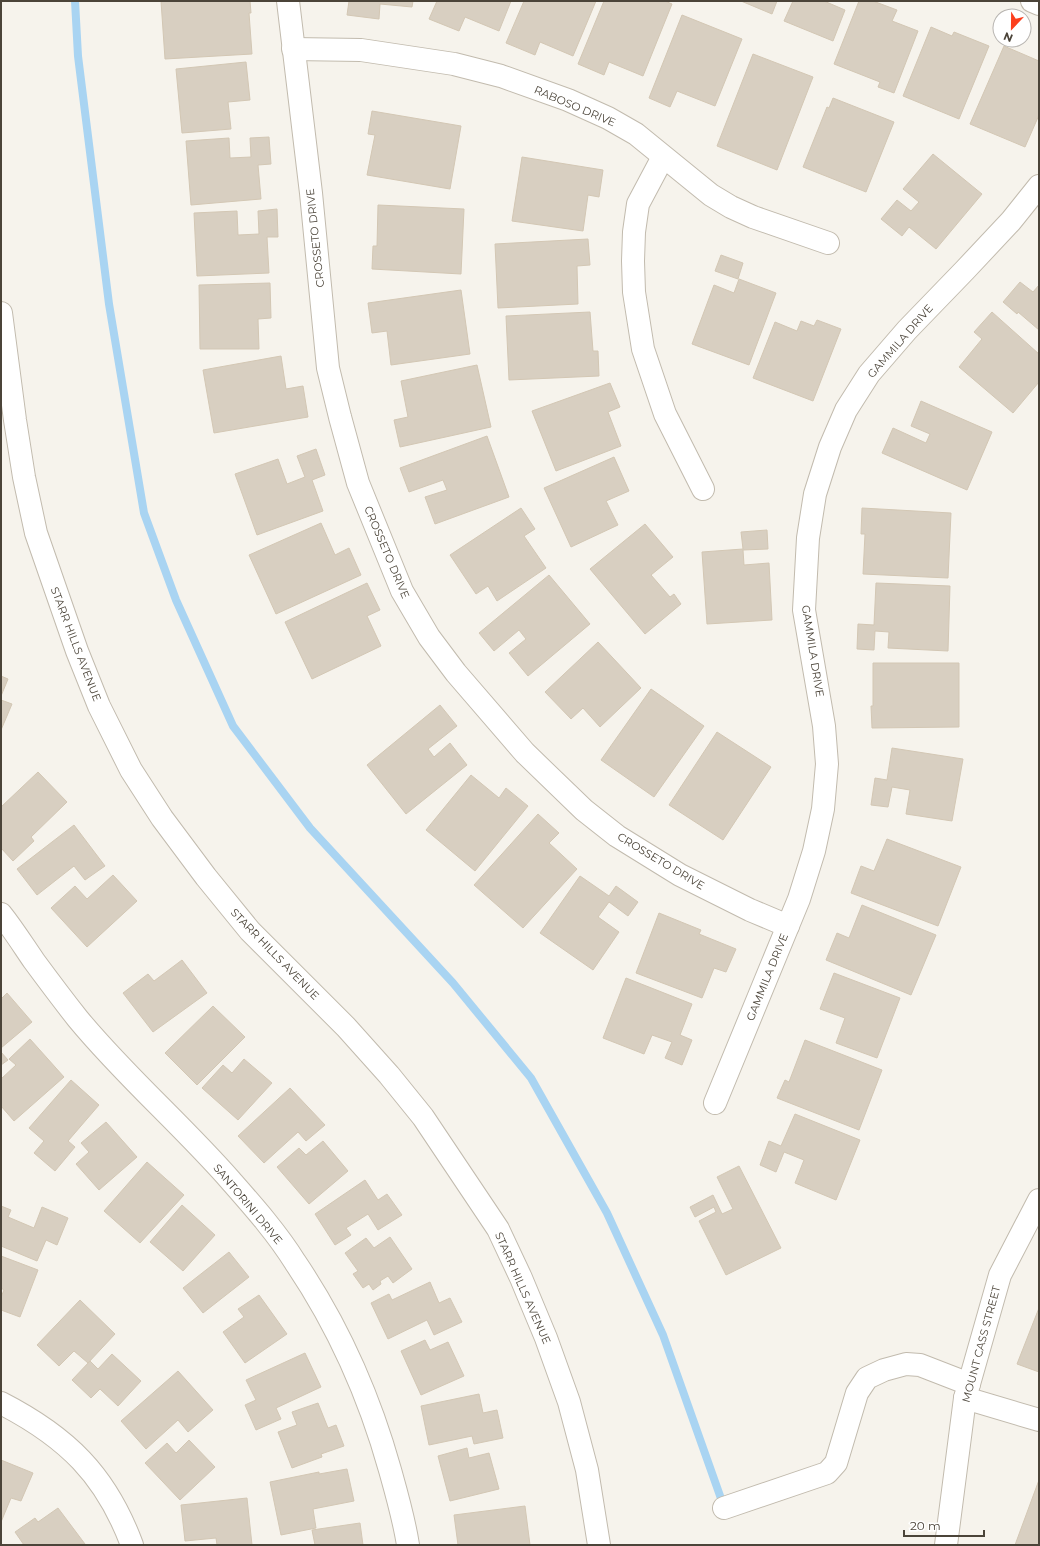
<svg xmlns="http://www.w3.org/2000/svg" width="1040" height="1546" viewBox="0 0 1040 1546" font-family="Montserrat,sans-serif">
<rect width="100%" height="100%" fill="#f6f3ec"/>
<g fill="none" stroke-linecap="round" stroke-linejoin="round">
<path stroke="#a9d4f2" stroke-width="8" d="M75,1L78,56L109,304L144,513L176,600L233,726L310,828L453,983L531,1078L607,1213L663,1335L724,1507"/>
</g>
<g fill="#d8cfc1" stroke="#d3c7b4">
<path d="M161,1H250L251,13H249L252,54L165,59Z"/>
<path d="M349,1H413L412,7L380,4L379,19L347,15Z"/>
<path d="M437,1H511L499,31L465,17L459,31L429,19Z"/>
<path d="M524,1H596L573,56L540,42L535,55L506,43Z"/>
<path d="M604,1H665L672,4L643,76L609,62L604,75L578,64Z"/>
<path d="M741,1H777L772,14Z"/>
<path d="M793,1H824L845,10L833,41L784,21Z"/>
<path d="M859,1H873L897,10L892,21L918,31L894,93L878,87L880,82L834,64Z"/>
<path d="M682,15L742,39L715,106L677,91L670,107L649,98Z"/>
<path d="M931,27L952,36L954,32L989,46L959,119L903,96Z"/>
<path d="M1004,46L1039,61V115L1025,147L970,124Z"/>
<path d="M753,54L813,77L777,170L717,146Z"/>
<path d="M246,62L250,100L228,102L231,129L182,133L176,69Z"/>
<path d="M833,98L894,122L866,192L803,167L827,107L829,108Z"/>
<path d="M372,111L461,126L450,189L367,175L375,135L368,134Z"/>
<path d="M269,137L271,164L258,165L261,199L191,205L186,141L229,138L230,158L251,157L250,138Z"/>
<path d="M933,154L982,194L936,249L909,227L902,236L881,219L897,200L911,211L919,202L903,189Z"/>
<path d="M522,157L603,170L599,197L588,195L583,231L512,221Z"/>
<path d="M378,205L464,209L461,274L372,269L373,246H377Z"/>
<path d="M277,209L278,237H267L269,273L197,276L194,213L237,211L238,235L259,234L258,211Z"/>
<path d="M588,239L590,265L577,266L578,304L498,308L495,244Z"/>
<path d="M721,255L743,263L738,279L715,271Z"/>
<path d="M739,279L776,293L749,365L692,344L714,285L734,293Z"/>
<path d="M1020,282L1033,292L1039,285V330L1018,312L1017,314L1003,302Z"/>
<path d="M270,283L271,318L258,319L259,349H200L199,285Z"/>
<path d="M461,290L470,354L391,365L387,331L372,333L368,303Z"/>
<path d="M590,312L593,351H598L599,376L509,380L506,316Z"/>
<path d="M992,312L1039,354V382L1013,413L959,367L982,339L974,332Z"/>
<path d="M817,320L841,329L813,401L753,378L775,322L797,331L801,321L814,326Z"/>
<path d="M281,356L286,389L303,386L308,417L214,433L203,370Z"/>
<path d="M477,365L491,427L400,447L394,420L408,417L401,381Z"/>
<path d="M610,383L620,407L608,412L621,446L556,471L532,411Z"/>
<path d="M921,401L992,432L967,490L882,453L893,428L926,443L930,434L911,426Z"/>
<path d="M487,436L509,497L435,524L425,497L447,490L443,480L409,492L400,468Z"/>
<path d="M316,449L325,475L312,480L323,511L257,535L235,474L278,459L287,484L305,477L297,456Z"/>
<path d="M614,457L629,491L606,501L618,525L571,547L544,488Z"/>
<path d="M521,508L535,529L524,536L546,568L497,601L488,586L476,594L450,555Z"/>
<path d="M862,508L951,513L948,578L863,574L865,534H861Z"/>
<path d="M321,523L335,555L349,548L361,575L276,614L249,555Z"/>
<path d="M645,524L673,557L651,575L670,597L674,594L681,604L645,634L590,569Z"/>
<path d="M767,530L768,549L743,550L744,565L769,563L772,620L707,624L702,552L743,549L741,532Z"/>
<path d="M549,575L590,624L528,676L509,653L526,639L519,630L494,651L479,633Z"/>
<path d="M367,583L380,610L367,616L381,646L312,679L285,622Z"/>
<path d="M876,583L950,586L948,651L888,648L889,632L875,631L874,650L857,649L858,624L874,625Z"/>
<path d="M598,642L641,688L600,727L583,708L571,719L545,692Z"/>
<path d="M873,663H959V727L872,728L871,706H873Z"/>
<path d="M1,676L8,679L1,696Z"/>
<path d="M651,689L704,726L654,797L601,760Z"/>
<path d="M1,700L12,704L1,730Z"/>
<path d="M440,705L457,726L428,749L434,757L450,743L467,765L406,814L367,765Z"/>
<path d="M717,732L771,767L723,840L669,805Z"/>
<path d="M892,748L963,759L952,821L906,814L910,790L892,787L888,807L871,805L875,778L887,780Z"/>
<path d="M38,772L67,802L31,837L34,841L13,861L1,848V807Z"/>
<path d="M471,775L499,798L506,788L528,806L475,871L426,830Z"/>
<path d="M538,814L559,833L549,843L577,869L523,928L474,885Z"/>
<path d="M74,825L105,866L85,880L74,866L37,895L17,869Z"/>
<path d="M887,839L961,867L938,926L851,893L861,866L874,871Z"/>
<path d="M113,875L137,901L87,947L51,908L75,886L87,899Z"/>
<path d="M580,876L609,896L616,886L638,902L628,916L609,902L598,917L619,932L593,970L540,933Z"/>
<path d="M862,905L936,935L911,995L826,960L837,933L849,938Z"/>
<path d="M659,913L701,930L699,934L736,949L726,972L714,968L702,998L636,973Z"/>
<path d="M182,960L207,993L153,1032L123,993L148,974L154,981Z"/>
<path d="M834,973L900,998L877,1058L836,1043L845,1018L820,1009Z"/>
<path d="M626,978L692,1004L680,1035L692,1040L682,1065L665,1058L672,1042L652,1035L644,1054L603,1038Z"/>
<path d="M7,993L32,1022L1,1048V999Z"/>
<path d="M213,1006L245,1037L197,1085L165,1053Z"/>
<path d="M30,1039L64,1077L14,1121L1,1106V1079L16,1065L9,1059Z"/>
<path d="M805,1040L882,1070L859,1130L777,1098L785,1080L789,1082Z"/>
<path d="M1,1052L8,1060L1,1065Z"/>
<path d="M244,1059L272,1083L238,1120L202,1088L223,1065L232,1073Z"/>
<path d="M71,1080L99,1105L68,1141L75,1147L55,1171L34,1153L44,1141L29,1128Z"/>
<path d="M290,1088L325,1125L306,1141L298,1132L264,1163L238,1136Z"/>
<path d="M795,1114L860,1140L836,1200L795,1183L804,1160L784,1152L776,1172L760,1165L769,1141L781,1146Z"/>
<path d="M106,1122L137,1157L99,1190L76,1164L89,1152L81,1143Z"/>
<path d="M323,1141L348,1171L309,1204L277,1167L299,1148L306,1155Z"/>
<path d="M147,1162L184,1195L140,1243L104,1211Z"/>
<path d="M739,1166L781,1248L726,1275L699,1221L716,1212L714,1207L695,1217L690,1207L713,1195L722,1214L733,1209L717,1177Z"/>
<path d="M365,1180L378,1200L387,1194L402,1215L378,1230L368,1214L346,1228L351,1235L335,1245L315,1214Z"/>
<path d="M182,1205L215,1235L183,1271L150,1242Z"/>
<path d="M1,1206L11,1210L8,1217L34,1228L42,1207L68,1218L57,1245L46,1240L37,1261L1,1246Z"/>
<path d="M390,1237L412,1269L393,1283L388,1276L380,1281L381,1284L373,1290L369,1284L363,1288L353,1274L358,1271L345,1253L366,1238L374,1248Z"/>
<path d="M229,1252L249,1277L203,1313L183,1288Z"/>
<path d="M1,1256L38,1270L20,1317L1,1310V1297L4,1290L1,1288Z"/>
<path d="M430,1282L439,1303L450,1298L462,1322L434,1335L427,1320L388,1339L371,1303L389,1294L392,1300Z"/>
<path d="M259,1295L287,1334L245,1363L223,1332L244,1317L238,1309Z"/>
<path d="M80,1300L115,1334L88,1363L74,1351L59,1366L37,1345Z"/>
<path d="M1039,1308V1372L1017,1364Z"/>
<path d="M425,1340L430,1350L448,1342L464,1376L421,1395L401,1351Z"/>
<path d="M305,1353L321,1387L276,1408L281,1419L256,1430L245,1405L256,1400L246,1380Z"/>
<path d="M112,1354L141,1381L118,1406L100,1389L91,1398L72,1380L90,1361L98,1369Z"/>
<path d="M178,1371L213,1410L188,1432L178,1420L146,1449L121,1421Z"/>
<path d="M479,1394L483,1413L497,1410L503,1438L474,1444L472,1436L429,1445L421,1406Z"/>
<path d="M318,1403L328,1428L336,1425L344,1446L321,1454L322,1457L292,1468L278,1432L297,1425L292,1412Z"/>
<path d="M189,1440L215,1467L180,1500L145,1463L167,1443L176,1453Z"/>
<path d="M467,1448L469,1458L489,1453L499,1489L450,1501L438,1456Z"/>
<path d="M1,1460L33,1473L21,1501L11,1498L1,1522Z"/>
<path d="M347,1469L354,1501L313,1509L316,1528L281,1535L270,1482L319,1472V1474Z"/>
<path d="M1039,1480V1545H1015Z"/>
<path d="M247,1498L252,1545H217L216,1538L185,1541L181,1505Z"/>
<path d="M525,1506L530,1545H458L454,1515Z"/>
<path d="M58,1508L85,1544L24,1545L15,1532L35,1518L38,1522Z"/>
<path d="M360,1523L363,1545H315L312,1530Z"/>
</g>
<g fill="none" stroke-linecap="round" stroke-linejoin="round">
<g stroke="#c2bbae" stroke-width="24">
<g id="minor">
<path d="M288,1L311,193L328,368L340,417L358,483L402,591L429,637L456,673L525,753L584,810L617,836L680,875L750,910L788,926"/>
<path d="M1032,1L1039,4"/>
<path d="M293,49L361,50L454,64L501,76L568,100L608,118L636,134L711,195L731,207L753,217L828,243"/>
<path d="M663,157L638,204L634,232L633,261L634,292L643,349L665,414L703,489"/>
<path d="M1,313L15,420L24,477L36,533L77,651L99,706L131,770L162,818L206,877L250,931L346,1027L389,1075L423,1117L498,1229L521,1278L546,1338L569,1402L587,1470L599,1545"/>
<path d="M1,914C13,929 23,945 34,961C48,980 63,1000 78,1019C125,1076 182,1125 231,1181C253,1206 277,1233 295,1262C339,1327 369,1395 390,1470C397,1495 404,1519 408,1545"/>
<path d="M715,1103L799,899L814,851L823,809L827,764L824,726L804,610L808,538L815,494L830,447L846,410L869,374L907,330L965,270L1011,221L1039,186"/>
<path d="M965,1398L1039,1420"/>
<path d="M1,1403C67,1437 106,1475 132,1545"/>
<path d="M724,1508L827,1473L836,1463L857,1393L867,1378L884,1370L906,1364L920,1365L969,1384"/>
<path d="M946,1545L965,1398L969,1384L1000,1275L1039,1200"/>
</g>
</g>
<use href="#minor" stroke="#fff" stroke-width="22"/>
</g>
<g text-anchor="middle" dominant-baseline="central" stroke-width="3" stroke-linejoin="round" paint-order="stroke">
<g font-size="11" fill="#4b4439" stroke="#fff">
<text transform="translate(575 106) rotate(23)">RABOSO DRIVE</text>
<text transform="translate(315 238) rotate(-96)">CROSSETO DRIVE</text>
<text transform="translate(900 341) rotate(-49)">GAMMILA DRIVE</text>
<text transform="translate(387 552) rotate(67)">CROSSETO DRIVE</text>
<text transform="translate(76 644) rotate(69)">STARR HILLS AVENUE</text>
<text transform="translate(813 651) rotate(81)">GAMMILA DRIVE</text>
<text transform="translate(661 861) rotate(31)">CROSSETO DRIVE</text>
<text transform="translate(275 954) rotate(46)">STARR HILLS AVENUE</text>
<text transform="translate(767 977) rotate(-68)">GAMMILA DRIVE</text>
<text transform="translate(248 1204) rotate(50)">SANTORINI DRIVE</text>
<text transform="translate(523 1288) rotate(66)">STARR HILLS AVENUE</text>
<text transform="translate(981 1344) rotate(-75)">MOUNT CASS STREET</text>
</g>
</g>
<rect width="1040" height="1546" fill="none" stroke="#4b4439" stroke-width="4"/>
<g transform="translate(1012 28) rotate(202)"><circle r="19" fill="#ffffff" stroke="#b7b4b0"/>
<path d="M0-3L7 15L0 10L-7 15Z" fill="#fc3f1d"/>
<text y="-6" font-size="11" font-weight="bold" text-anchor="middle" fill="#4b4439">N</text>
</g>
<path d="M904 1530v6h80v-6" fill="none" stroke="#4b4439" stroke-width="2"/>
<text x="910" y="1530" font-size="12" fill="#4b4439" stroke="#ffffff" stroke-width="3" paint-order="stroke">20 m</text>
</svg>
